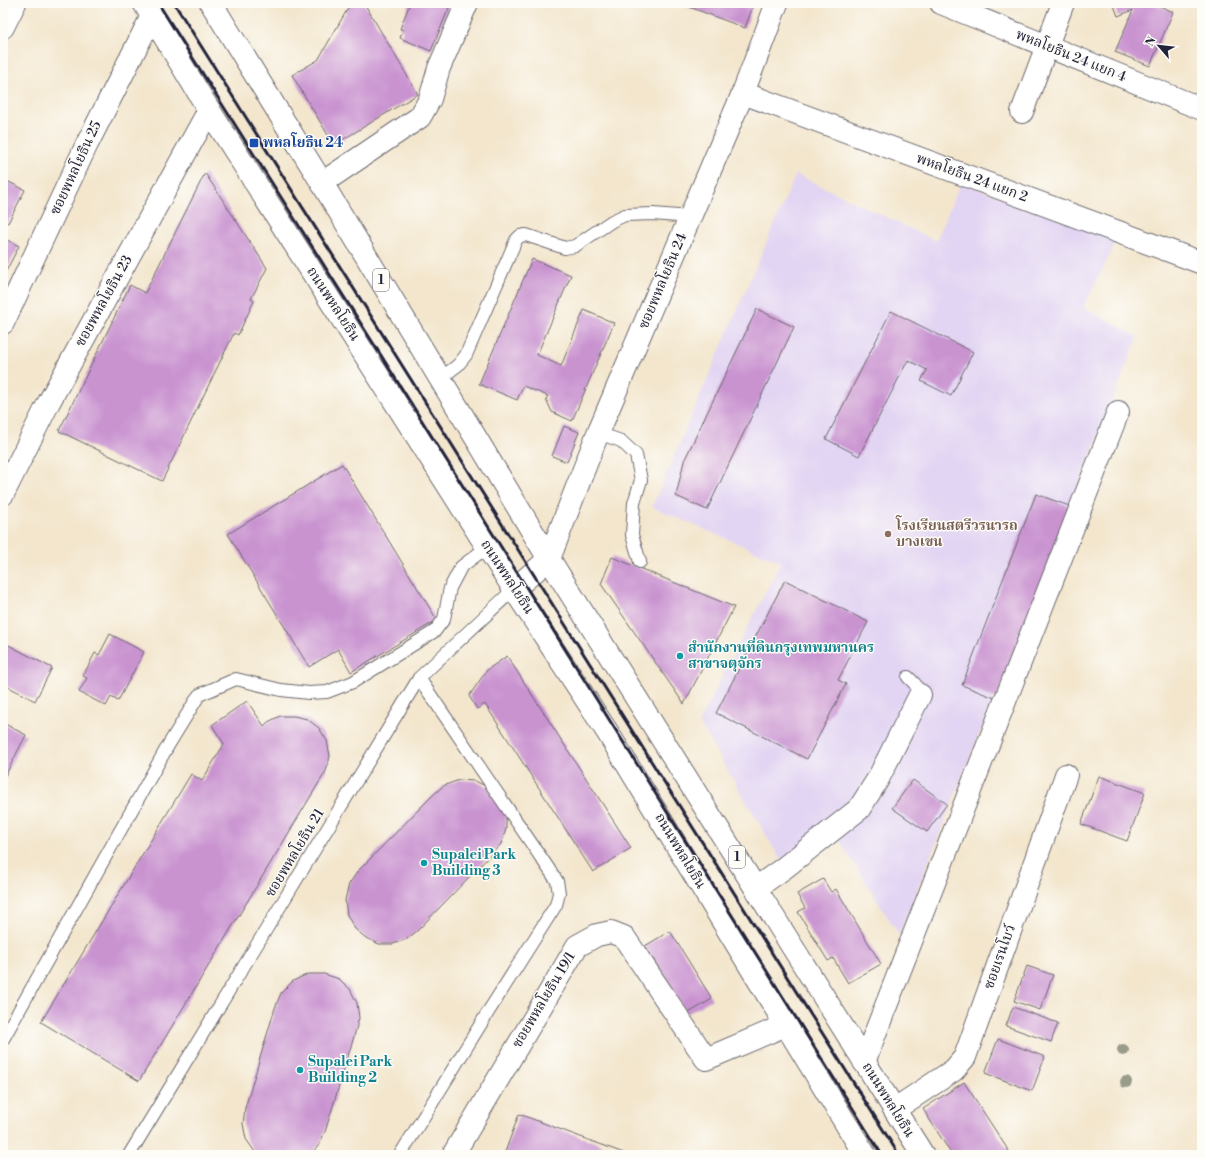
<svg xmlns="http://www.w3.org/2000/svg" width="1205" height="1158" viewBox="0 0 1205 1158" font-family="'Libre Bodoni','Noto Serif Thai',serif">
<rect width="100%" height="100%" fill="#fdfcf7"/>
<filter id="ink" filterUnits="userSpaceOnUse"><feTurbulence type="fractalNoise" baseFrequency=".025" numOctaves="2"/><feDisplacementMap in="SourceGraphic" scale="8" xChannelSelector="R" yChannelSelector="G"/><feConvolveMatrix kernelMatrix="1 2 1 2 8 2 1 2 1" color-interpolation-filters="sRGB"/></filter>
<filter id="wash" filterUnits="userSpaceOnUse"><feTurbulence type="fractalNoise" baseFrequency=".012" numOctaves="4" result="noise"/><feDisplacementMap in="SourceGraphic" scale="16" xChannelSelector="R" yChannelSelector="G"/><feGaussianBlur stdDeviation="0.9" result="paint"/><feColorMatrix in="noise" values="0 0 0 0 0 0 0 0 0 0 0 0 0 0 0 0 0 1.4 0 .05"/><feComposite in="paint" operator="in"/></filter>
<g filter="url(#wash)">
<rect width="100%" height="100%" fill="#f3e6cd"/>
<path fill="#e2d4f3" d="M796,174L936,241L961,182L1117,240L1084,307L1138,337L899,935L839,840L788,872L699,722L781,562L652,507Z"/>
<g id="blocks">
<g fill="#c993d0">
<path d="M351,3H364L418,94L334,145L292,75L318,60Z"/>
<path d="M410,3H451L431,51L400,38L403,30L400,29Z"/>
<path d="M679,3H754L745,28Z"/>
<path d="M1113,3H1153L1173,12L1150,66L1115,52L1133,10L1118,16Z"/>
<path d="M205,173L267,268L251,299L254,301L238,335L234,333L162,481L59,431L130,285L145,293Z"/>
<path d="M3,179L25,190L8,223L3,220Z"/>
<path d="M3,238L19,246L3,277Z"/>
<path d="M532,259L571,275L537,355L561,366L584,310L614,323L572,421L552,412L546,399L548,396L523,386L517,400L479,384Z"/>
<path d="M757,309L794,327L707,510L676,496L684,461Z"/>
<path d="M891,311L973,352L951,396L921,381L927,370L908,360L859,456L826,439Z"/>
<path d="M564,426L579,432L567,462L552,456Z"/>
<path d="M342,464L437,620L351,672L338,649L309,667L228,534Z"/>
<path d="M1036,494L1072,507L997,699L962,685Z"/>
<path d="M612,557L734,607L684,704L601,584Z"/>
<path d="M785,580L868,622L838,680L846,684L807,759L716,713Z"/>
<path d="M110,634L144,652L118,701L111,697L106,706L79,692L87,678L83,676L95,653L99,655Z"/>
<path d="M3,642L52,668L35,701L3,684Z"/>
<path d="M507,656L631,848L593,872L485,704L477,709L469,696L487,670Z"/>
<path d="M247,701L264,726L268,722L280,716H294L307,719L319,728L327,741L330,756L326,771L139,1081L41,1022L191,774L202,781L224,744L212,725Z"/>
<path d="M3,723L26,735L3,780Z"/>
<path d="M1099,776L1145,793L1127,841L1081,824Z"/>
<path d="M459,780L475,781L490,788L506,814V829L501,844L418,930L407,939L393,944H379L366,938L355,929L347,915L345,900L349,884L358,871L431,797L443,786Z"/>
<path d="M913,780L947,804L927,832L892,808Z"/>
<path d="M823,879L831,892L836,889L881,964L848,983L833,958L828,961L798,912L805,908L797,894Z"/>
<path d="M670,931L712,999L687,1014L645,946Z"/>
<path d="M1027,966L1053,975L1040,1010L1014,1001Z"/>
<path d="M308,974H324L339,979L350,989L357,1003L359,1018L355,1033L325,1132L319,1145L310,1155H259L255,1152L246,1139L243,1124L245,1108L275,1008L281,993L293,981Z"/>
<path d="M1013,1007L1058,1023L1051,1042L1006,1026Z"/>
<path d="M998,1039L1045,1057L1032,1091L985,1073Z"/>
<path d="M964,1082L1010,1153L1008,1155H952L923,1109Z"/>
<path d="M519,1114L629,1155H504Z"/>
</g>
</g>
</g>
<g filter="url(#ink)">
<use href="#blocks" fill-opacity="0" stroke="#6b676e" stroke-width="1"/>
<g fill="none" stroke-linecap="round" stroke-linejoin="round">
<g stroke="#6b676e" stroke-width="14">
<g id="lane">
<path d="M441,378L458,365L466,355L516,240L520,236L526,235L565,248L575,246L612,221L625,215L653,214L690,217"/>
<path d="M598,433L621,441L636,455L641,480L634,503L632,535L640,562"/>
<path d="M908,677L915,684L920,695"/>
<path d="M3,1039L169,744L199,695L236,679L281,690L309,693L327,692L353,682L435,631L444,619L450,588L461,567L487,547"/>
<path d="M129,1155L419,678L514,589"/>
<path d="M400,1155L490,1009L556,905L559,893L557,881L419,678"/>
</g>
</g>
<g stroke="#6b676e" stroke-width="24">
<g id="street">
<path d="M941,3L1202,109"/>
<path d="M3,27L15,3"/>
<path d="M743,93L1202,263"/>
<path d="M1022,112L1063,3"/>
<path d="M322,183L420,117L430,99L439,68L467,3"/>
<path d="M3,323L87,144L152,16"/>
<path d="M3,494L49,402L209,110"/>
<path d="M549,559L598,433L743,93L777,3"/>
<path d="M756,888L784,868L859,809L878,779L920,695"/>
<path d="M864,1062L1118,412"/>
<path d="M895,1109L954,1070L965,1057L1066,775"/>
<path d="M453,1155L577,946L597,935L611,932L624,937L706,1059L786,1025"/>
</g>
</g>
<g stroke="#6b676e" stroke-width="24">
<g id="primary">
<path d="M144,3L209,110L514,589L608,733L865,1155"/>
<path d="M211,3L322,183L549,559L923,1155"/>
<path d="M514,589L549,559"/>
</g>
</g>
<use href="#lane" stroke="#fff" stroke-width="12"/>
<use href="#street" stroke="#fff" stroke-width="22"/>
<use href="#primary" stroke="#fff" stroke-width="22"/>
<g stroke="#22223b" stroke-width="3">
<path d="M158,3L382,357L882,1155"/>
<path d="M174,3L899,1155"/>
</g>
</g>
<g fill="#999c8a">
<circle cx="1123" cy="1050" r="6"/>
<circle cx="1126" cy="1082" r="6"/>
</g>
</g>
<rect fill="#1a4fb4" stroke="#fdfcf7" stroke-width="1.5" x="249" y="138" width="10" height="10" rx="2"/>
<circle fill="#8d6e63" stroke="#fdfcf7" stroke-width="1.5" cx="888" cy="534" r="4"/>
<g fill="#0f9aa8" stroke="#fdfcf7" stroke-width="1.5">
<circle cx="680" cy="656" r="4"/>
<circle cx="424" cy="863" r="4"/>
<circle cx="300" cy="1070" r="4"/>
</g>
<g text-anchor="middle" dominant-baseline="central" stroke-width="3" stroke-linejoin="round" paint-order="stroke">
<g fill="#fdfcf7" stroke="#646373" stroke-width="1">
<rect x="373" y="269" width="16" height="22" rx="3"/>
<rect x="729" y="846" width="16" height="22" rx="3"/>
</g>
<g font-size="13" font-weight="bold" fill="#22223b">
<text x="381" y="280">1</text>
<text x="737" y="857">1</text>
</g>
<g font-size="14" fill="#22223b" stroke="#fdfcf7">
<text transform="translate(1071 56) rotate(22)">พหลโยธิน 24 แยก 4</text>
<text transform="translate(76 168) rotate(-65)">ซอยพหลโยธิน 25</text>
<text transform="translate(972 178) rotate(20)">พหลโยธิน 24 แยก 2</text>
<text transform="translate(663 281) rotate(-67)">ซอยพหลโยธิน 24</text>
<text transform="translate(104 301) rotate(-61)">ซอยพหลโยธิน 23</text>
<text transform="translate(333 304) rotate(57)">ถนนพหลโยธิน</text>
<text transform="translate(507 577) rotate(57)">ถนนพหลโยธิน</text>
<text transform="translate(680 851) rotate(59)">ถนนพหลโยธิน</text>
<text transform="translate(295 853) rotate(-59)">ซอยพหลโยธิน 21</text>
<text transform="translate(1000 957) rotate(-70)">ซอยเรนโบว์</text>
<text transform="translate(544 1000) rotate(-59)">ซอยพหลโยธิน 19/1</text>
<text transform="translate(888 1100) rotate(58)">ถนนพหลโยธิน</text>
</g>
<g font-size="14" font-weight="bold" fill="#164399" stroke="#fdfcf7" text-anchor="start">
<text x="263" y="143">พหลโยธิน 24</text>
</g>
<g font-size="14" font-weight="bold" fill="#785e54" stroke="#fdfcf7" text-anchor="start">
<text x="896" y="526">โรงเรียนสตรีวรนารถ<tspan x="896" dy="16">บางเขน</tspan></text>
</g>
<g font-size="14" font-weight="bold" fill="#0d838f" stroke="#fdfcf7" text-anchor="start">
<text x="688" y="648">สำนักงานที่ดินกรุงเทพมหานคร<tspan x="688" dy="16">สาขาจตุจักร</tspan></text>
<text x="432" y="855">Supalei Park<tspan x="432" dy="16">Building 3</tspan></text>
<text x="308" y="1062">Supalei Park<tspan x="308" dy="16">Building 2</tspan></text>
</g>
</g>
<rect width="1205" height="1158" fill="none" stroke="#fdfcf7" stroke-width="16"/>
<g transform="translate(1159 46) rotate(298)" stroke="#fdfcf7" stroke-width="3" paint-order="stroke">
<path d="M0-3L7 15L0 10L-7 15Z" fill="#22223b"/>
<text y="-6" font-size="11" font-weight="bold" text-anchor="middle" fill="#22223b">N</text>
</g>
</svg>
